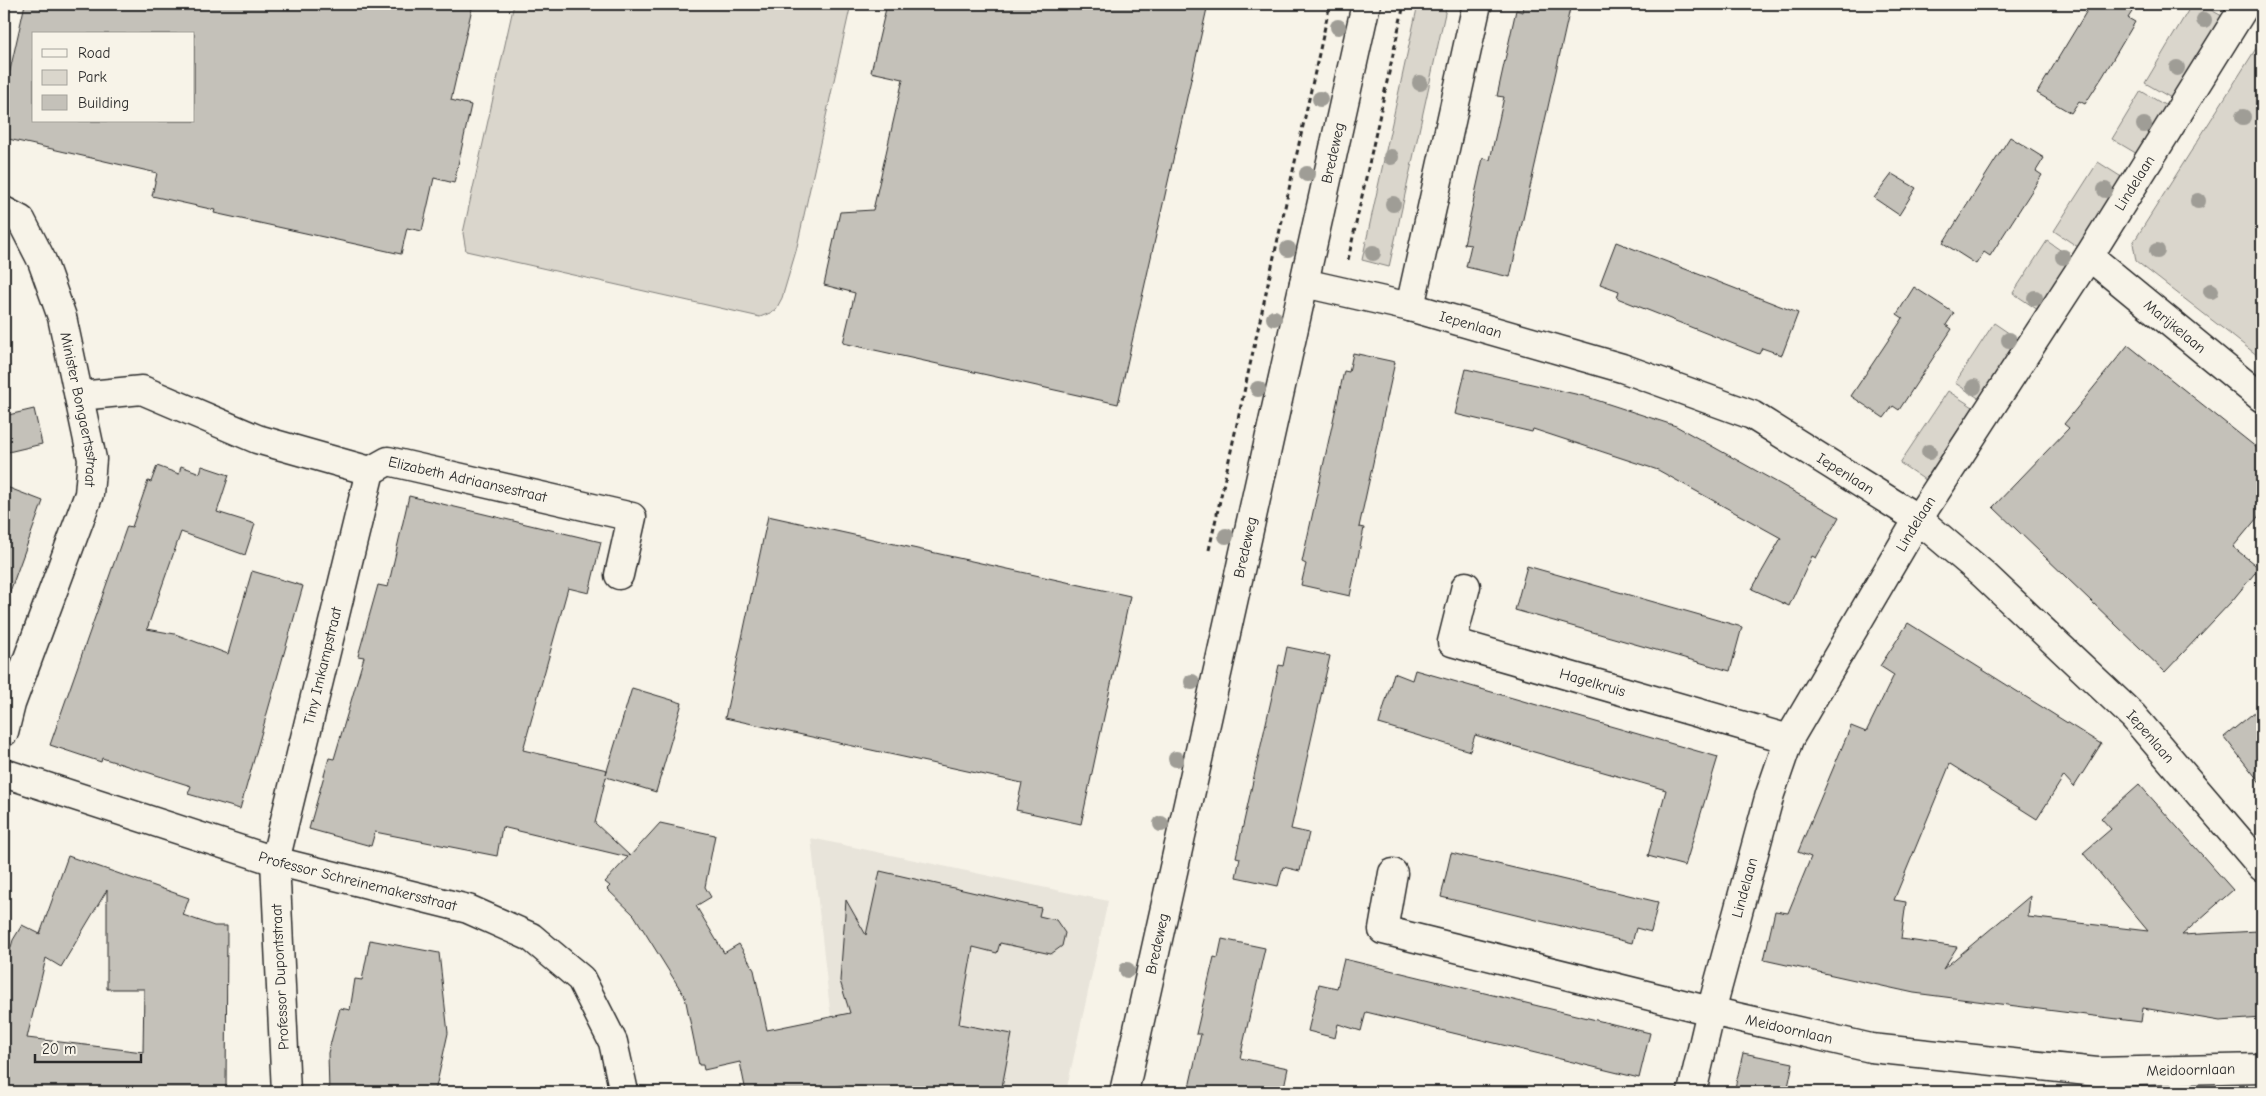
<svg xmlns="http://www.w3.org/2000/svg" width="2266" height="1096" viewBox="0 0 2266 1096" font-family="'Comic Neue',sans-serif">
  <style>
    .built { fill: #e8e4da }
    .green { fill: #dad6cc; stroke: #82807c }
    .building { fill: #c4c1b9; stroke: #2b2b2b; fill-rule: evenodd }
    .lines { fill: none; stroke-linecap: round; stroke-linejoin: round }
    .street-casing { stroke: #2b2b2b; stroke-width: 31 }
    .secondary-casing { stroke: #2b2b2b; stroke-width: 31 }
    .path { stroke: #2b2b2b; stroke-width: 3; stroke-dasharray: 5 4; stroke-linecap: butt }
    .street { stroke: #f7f3e8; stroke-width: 28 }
    .secondary { stroke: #f7f3e8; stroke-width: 28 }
    .tree { fill: #9f9d96 }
    .labels { text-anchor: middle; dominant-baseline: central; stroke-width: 4; stroke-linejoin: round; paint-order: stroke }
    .street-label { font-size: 15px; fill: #2b2b2b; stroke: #f7f3e8 }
  </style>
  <rect width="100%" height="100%" fill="#f7f3e8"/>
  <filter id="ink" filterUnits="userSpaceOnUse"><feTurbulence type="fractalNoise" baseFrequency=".02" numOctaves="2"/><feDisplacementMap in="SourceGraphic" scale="10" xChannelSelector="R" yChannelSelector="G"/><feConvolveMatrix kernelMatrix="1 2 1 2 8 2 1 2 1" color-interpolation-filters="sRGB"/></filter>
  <g filter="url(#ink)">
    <path class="built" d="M 811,838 L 1108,901 L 1066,1092 L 845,1092 L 830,1010 Z"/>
    <path class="green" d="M 514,4 L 851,4 L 796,251 L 782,298 L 775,311 L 760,317 L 466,251 L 463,233 Z
      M 1418,4 L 1447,4 L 1389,267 L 1362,260 Z
      M 2192,4 L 2200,4 L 2222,16 L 2173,99 L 2145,83 Z
      M 2262,39 L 2262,359 L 2136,261 L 2133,243 Z
      M 2141,91 L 2168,107 L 2139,155 L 2112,139 Z
      M 2098,162 L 2123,178 L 2078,247 L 2054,231 Z
      M 2047,241 L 2072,258 L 2038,310 L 2013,293 Z
      M 1994,323 L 2019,340 L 1980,399 L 1955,383 Z
      M 1948,391 L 1973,407 L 1925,480 L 1900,463 Z"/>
    <path class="building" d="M 25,4 L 473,4 L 451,100 L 471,105 L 454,183 L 434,178 L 422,231 L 407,228 L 401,254 L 214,213 L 215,210 L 152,196 L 157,173 L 4,138 L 4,97 ZM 34,34 L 194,34 L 194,121 L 34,121 Z
      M 887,4 L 1208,4 L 1118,404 L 843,343 L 855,293 L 824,285 L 840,212 L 873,210 L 903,79 L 871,72 Z
      M 1524,4 L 1571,4 L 1510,277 L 1466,267 L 1471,245 L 1464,244 L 1483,158 L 1490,160 L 1504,97 L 1497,96 L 1516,10 L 1523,12 Z
      M 2091,4 L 2137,4 L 2128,18 L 2135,22 L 2103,76 L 2085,104 L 2079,101 L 2071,113 L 2037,93 Z
      M 2010,137 L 2044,158 L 2036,171 L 2042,175 L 1990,256 L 1984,252 L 1976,264 L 1943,243 Z
      M 1892,174 L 1916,188 L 1899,215 L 1874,198 Z
      M 1616,242 L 1798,313 L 1782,355 L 1762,348 L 1759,354 L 1617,298 L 1619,291 L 1600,284 Z
      M 1914,287 L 1954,313 L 1946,325 L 1952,329 L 1899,410 L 1893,406 L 1884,418 L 1851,396 L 1903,318 L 1897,314 Z
      M 2128,345 L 2262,452 L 2262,512 L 2233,547 L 2259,568 L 2231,602 L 2165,672 L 1993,507 L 2069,428 L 2064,424 Z
      M 1353,353 L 1395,362 L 1359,527 L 1364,528 L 1350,596 L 1301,585 L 1306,564 L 1302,562 L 1344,371 L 1349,372 Z
      M 1466,369 L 1584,396 L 1676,426 L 1839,517 L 1816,558 L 1812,556 L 1789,606 L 1752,589 L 1781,538 L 1658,470 L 1533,429 L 1532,432 L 1455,414 Z
      M 34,409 L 42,444 L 4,453 L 4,416 Z
      M 157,466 L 179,474 L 181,466 L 200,473 L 202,466 L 229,475 L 217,512 L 255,524 L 245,555 L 181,532 L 147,629 L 175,634 L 228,654 L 252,571 L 303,586 L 240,809 L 188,794 L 191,786 L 102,758 L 101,762 L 50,745 L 127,526 L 132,527 L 148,481 L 151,482 Z
      M 4,486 L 43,501 L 8,597 L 4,596 Z
      M 409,496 L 601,542 L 589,593 L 568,588 L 523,750 L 607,770 L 606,774 L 632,688 L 682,703 L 656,792 L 606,777 L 595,823 L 630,856 L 660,823 L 715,835 L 705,887 L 711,897 L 696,906 L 724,953 L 739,944 L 754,970 L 767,1030 L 850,1013 L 840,981 L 846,900 L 866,935 L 880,871 L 1041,908 L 1039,916 L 1056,920 L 1065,933 L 1062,946 L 1051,954 L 1000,943 L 997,953 L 973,947 L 959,1024 L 1012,1034 L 1001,1092 L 846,1092 L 844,1085 L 811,1092 L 746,1092 L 740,1062 L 704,1070 L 703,1065 L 699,1065 L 685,997 L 634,915 L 607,889 L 610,886 L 605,882 L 628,857 L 502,827 L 497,856 L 375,832 L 371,846 L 309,829 L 329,758 L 334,759 L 364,657 L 358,656 L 378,585 L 388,587 Z
      M 768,516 L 1130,596 L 1081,824 L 1016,810 L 1022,783 L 725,718 Z
      M 1527,566 L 1742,627 L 1730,671 L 1515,610 Z
      M 1908,623 L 2101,744 L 2074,787 L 2064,776 L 2037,819 L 1950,764 L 1894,900 L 1906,902 L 1901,939 L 1957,947 L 1943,969 L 2030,896 L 2028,917 L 2148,931 L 2083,853 L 2111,829 L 2101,818 L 2139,784 L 2233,890 L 2182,935 L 2258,931 L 2262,1018 L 2220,1021 L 2143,1008 L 2141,1022 L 1914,993 L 1764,960 L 1775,911 L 1788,913 L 1811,857 L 1798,852 L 1851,726 L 1866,732 L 1894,675 L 1880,666 Z
      M 1287,647 L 1330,656 L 1291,829 L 1309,833 L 1300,871 L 1283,867 L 1278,886 L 1236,877 L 1240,858 L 1236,857 L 1279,665 L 1283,666 Z
      M 1415,670 L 1718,757 L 1685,866 L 1648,856 L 1666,790 L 1475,735 L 1470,751 L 1379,724 L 1394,673 L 1412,680 Z
      M 2262,706 L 2262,785 L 2224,737 Z
      M 1451,853 L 1658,902 L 1651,932 L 1636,928 L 1632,943 L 1441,897 Z
      M 68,856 L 189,898 L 183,915 L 214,926 L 227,926 L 226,1092 L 4,1092 L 4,971 L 13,940 L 22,925 L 40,934 ZM 107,890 L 107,989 L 144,989 L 143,1052 L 27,1038 L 46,958 L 61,967 Z
      M 1222,939 L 1265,948 L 1240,1058 L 1288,1068 L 1283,1092 L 1188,1092 L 1201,1034 L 1196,1034 L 1205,995 L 1214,957 L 1218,958 Z
      M 370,940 L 439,953 L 448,1033 L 435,1092 L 329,1092 L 328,1053 L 340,1008 L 350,1010 L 355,979 L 362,980 Z
      M 1344,959 L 1650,1033 L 1639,1078 L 1366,1012 L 1361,1031 L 1338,1024 L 1335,1038 L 1308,1031 L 1319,984 L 1337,988 Z
      M 1743,1053 L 1793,1063 L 1787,1092 L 1734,1092 Z"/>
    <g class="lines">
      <g class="street-casing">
        <g id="street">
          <path id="s1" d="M 4,211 L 21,220 L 42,261 L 62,317 L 92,459 L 89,494 L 11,704 L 4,732"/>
          <path id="s2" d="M 2089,256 L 2262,398"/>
          <path id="s3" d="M 1304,283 L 1410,307 L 1622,368 L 1752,415 L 1918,519 L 1983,574 L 2133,716 L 2262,867"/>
          <path d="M 1410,307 L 1477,4"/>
          <path id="s4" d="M 79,396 L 142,390 L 257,439 L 370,471 L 388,461 L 632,517 L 619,575"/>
          <path id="s5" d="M 1466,586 L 1452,642 L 1789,739"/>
          <path id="s6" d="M 4,773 L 275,861 L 468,909 L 531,937 L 581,979 L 613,1042 L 624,1092"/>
          <path id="s7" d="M 1393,873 L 1383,930 L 1711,1011 L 1871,1048 L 2097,1072 L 2262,1068"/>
          <path id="s8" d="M 286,1092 L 275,861 L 370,471"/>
          <path id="s9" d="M 1692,1092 L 1711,1011 L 1770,794 L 1789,739 L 1918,519 L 2089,256 L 2246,4"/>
        </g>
      </g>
      <g class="secondary-casing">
        <g id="secondary">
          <path id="s10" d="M 1124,1092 L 1366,4"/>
        </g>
      </g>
      <path class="path" d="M 1348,260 L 1404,4
        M 1209,550 L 1330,4
        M 1088,1092 L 1090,1086"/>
      <use href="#street" class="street"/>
      <use href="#secondary" class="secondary"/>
    </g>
    <g class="tree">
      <circle cx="2204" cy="20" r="8"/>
      <circle cx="1338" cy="27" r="8"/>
      <circle cx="2177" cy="68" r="8"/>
      <circle cx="1420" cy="83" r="8"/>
      <circle cx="1320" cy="99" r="8"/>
      <circle cx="2243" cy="117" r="8"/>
      <circle cx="2144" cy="125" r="8"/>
      <circle cx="1391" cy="157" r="8"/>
      <circle cx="1307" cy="174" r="8"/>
      <circle cx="2105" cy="190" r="8"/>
      <circle cx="2198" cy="201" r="8"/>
      <circle cx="1393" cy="204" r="8"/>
      <circle cx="1288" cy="249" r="8"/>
      <circle cx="2157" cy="251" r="8"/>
      <circle cx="1373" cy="253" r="8"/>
      <circle cx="2063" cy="257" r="8"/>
      <circle cx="2211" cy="291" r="8"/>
      <circle cx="2035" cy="298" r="8"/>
      <circle cx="1274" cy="318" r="8"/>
      <circle cx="2009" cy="340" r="8"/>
      <circle cx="1974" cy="387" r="8"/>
      <circle cx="1258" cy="389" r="8"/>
      <circle cx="1929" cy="452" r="8"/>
      <circle cx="1226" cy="536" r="8"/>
      <circle cx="1192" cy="682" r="8"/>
      <circle cx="1176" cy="759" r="8"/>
      <circle cx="1161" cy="824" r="8"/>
      <circle cx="1127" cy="970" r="8"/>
    </g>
  </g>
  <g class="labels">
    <g class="street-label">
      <text stroke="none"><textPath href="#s10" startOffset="962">Bredeweg</textPath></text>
      <text stroke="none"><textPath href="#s9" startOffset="1021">Lindelaan</textPath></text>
      <text stroke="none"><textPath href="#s3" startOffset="172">Iepenlaan</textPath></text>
      <text stroke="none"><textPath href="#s2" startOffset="111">Marijkelaan</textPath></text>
      <text stroke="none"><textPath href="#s1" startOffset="219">Minister Bongaertsstraat</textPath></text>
      <text stroke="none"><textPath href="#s3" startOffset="578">Iepenlaan</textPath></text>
      <text stroke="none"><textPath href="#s4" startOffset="408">Elizabeth Adriaansestraat</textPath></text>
      <text stroke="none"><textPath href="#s9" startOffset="616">Lindelaan</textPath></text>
      <text stroke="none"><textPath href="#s10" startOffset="558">Bredeweg</textPath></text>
      <text stroke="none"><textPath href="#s8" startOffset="432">Tiny Imkampstraat</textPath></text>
      <text stroke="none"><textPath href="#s5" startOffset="204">Hagelkruis</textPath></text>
      <text stroke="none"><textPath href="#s3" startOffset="982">Iepenlaan</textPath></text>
      <text stroke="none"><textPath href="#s6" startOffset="370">Professor Schreinemakersstraat</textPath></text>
      <text stroke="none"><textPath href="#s9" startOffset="211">Lindelaan</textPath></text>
      <text stroke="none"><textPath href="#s10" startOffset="152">Bredeweg</textPath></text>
      <text transform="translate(280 977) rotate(-93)">Professor Dupontstraat</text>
      <text stroke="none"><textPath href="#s7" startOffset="476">Meidoornlaan</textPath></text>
      <text stroke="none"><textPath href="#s7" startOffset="881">Meidoornlaan</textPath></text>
    </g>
  </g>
  <rect width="2266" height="1096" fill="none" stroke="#f7f3e8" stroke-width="20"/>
  <rect x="10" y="10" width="2246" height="1076" fill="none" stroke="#2b2b2b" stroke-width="2" filter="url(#ink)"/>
  <rect x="32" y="32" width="162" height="90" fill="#f7f3e8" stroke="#a5a39c"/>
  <rect x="42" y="49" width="25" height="8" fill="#f7f3e8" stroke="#a5a39c"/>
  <text x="78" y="58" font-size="15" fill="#2b2b2b">Road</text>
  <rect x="42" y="70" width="25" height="15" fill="#dad6cc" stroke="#a5a39c"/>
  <text x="78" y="82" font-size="15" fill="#2b2b2b">Park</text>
  <rect x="42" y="95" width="25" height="15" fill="#c4c1b9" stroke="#a5a39c"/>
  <text x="78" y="108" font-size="15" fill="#2b2b2b">Building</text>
  <path d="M35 1054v8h106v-8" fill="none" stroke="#2b2b2b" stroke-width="2.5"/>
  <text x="42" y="1054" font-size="15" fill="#2b2b2b" stroke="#f7f3e8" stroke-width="4" paint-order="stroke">20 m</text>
</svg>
